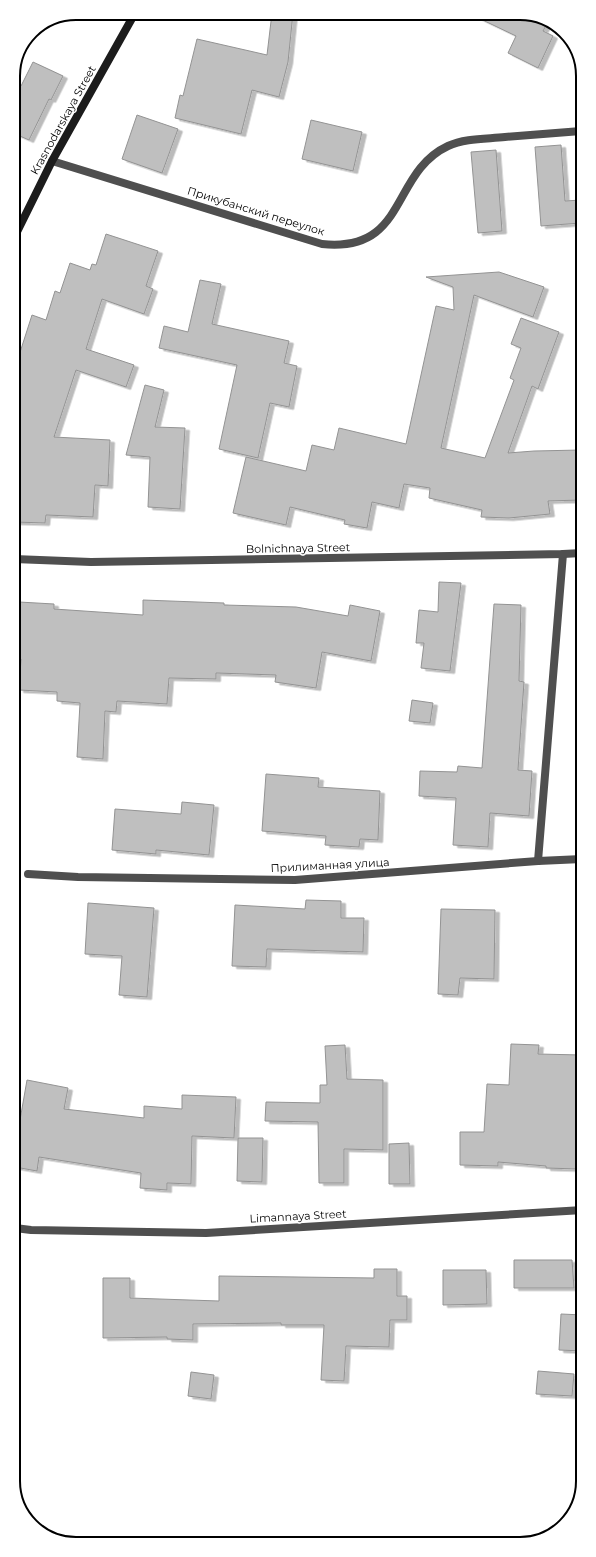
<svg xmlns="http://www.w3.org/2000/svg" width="596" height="1557" viewBox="0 0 596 1557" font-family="Montserrat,sans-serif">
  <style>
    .building { fill: #bfbfbf; stroke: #939393; filter: url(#shadow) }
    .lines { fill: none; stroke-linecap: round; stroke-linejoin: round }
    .lane { stroke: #4f4f4f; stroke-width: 8 }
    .street { stroke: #4f4f4f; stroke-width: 8 }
    .secondary { stroke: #1c1c1c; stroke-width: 8 }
    .labels { text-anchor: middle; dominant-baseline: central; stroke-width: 3; stroke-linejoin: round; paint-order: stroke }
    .street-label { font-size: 11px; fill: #000; stroke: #fff }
    .rim { fill: none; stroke: #000; stroke-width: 2 }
  </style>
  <defs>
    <filter id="shadow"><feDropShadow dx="4.5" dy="2.5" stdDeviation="0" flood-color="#0004"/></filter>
  </defs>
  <rect width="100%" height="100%" fill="#fff"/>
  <path class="building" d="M 272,13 L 293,13 L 288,62 L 279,97 L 252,90 L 241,134 L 175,118 L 180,95 L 183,96 L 197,39 L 267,55 Z
    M 468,13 L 525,13 L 548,22 L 543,31 L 553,36 L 538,68 L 508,53 L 516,36 Z
    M 33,62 L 63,76 L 51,100 L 49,99 L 29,140 L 13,133 L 13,82 L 21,86 Z
    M 137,115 L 178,129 L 162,173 L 122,159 Z
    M 311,120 L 362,132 L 353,171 L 302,159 Z
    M 561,145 L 565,201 L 581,200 L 581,223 L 541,226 L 535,147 Z
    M 496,150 L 502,231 L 478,233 L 471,152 Z
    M 106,234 L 158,251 L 146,286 L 153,289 L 144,314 L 102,299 L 86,349 L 134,365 L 126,387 L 76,370 L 54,437 L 110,440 L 108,486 L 95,485 L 93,517 L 46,515 L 45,523 L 14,522 L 14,371 L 32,315 L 46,320 L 55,291 L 60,293 L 70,263 L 90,270 L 92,264 L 96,265 Z
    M 499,272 L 544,287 L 533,317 L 474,295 L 441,448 L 485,458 L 514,380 L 510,378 L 521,348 L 511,344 L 521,318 L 559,332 L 538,389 L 532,386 L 508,453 L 534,451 L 581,450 L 581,500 L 548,501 L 550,514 L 509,518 L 481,517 L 482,510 L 429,498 L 430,488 L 404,484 L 399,508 L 372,502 L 367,528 L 344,524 L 345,520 L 290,507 L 286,525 L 233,513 L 246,457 L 306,471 L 312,445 L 334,450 L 339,428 L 406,444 L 436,306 L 454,310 L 453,287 L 426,277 Z
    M 200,280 L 221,284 L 212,324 L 289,341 L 284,363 L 297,366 L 289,407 L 270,403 L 258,458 L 219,449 L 237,365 L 159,348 L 164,326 L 188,332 Z
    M 145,385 L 164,390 L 155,427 L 185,428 L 180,509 L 148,507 L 150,457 L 126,455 Z
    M 439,582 L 461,583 L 450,671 L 421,668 L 424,643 L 416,643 L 419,610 L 438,612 Z
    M 143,600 L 224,603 L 224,605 L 296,607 L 348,616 L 350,605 L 380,611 L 371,661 L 322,652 L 316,688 L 275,682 L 276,675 L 216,673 L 216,679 L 169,678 L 167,704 L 117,701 L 116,712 L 105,711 L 103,759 L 77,757 L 80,703 L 57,701 L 57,692 L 19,690 L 21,659 L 15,659 L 19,602 L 54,604 L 54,609 L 143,615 Z
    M 494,604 L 521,605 L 519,681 L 524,682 L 518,770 L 532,771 L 529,816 L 490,813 L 488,847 L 453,845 L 456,798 L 419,796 L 420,771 L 457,772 L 458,766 L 482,768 Z
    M 412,700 L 433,703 L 430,723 L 409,721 Z
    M 266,774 L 319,778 L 318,787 L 380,791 L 378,840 L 360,839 L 359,847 L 325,845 L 326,836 L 262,831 Z
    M 182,802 L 214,805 L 209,855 L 156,850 L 156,854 L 112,850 L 115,809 L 181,814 Z
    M 306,900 L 341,901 L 341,918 L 364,918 L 363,952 L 267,949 L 266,967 L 232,966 L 235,905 L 305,909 Z
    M 88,903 L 154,908 L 147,997 L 119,995 L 122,956 L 85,954 Z
    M 441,909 L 495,910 L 494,979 L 460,978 L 458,995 L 438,994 Z
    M 511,1044 L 539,1045 L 538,1054 L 582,1055 L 582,1097 L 580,1097 L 578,1169 L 546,1168 L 546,1166 L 498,1162 L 498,1166 L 460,1165 L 460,1132 L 484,1132 L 487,1084 L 509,1085 Z
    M 345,1045 L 347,1079 L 383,1080 L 383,1150 L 344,1149 L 344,1183 L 319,1183 L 318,1122 L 265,1121 L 266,1102 L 320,1103 L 320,1085 L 327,1085 L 325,1046 Z
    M 27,1080 L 68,1088 L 64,1109 L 144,1118 L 144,1106 L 182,1109 L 182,1095 L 236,1097 L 234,1138 L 192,1136 L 191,1184 L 167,1183 L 167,1190 L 140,1188 L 141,1173 L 39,1157 L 37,1171 L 15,1167 L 15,1119 L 20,1120 Z
    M 238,1138 L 263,1138 L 262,1182 L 237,1181 Z
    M 409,1143 L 410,1184 L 389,1184 L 389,1144 Z
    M 514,1260 L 572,1260 L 574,1288 L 514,1288 Z
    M 374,1269 L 397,1269 L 397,1296 L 407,1296 L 407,1320 L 390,1320 L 389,1347 L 346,1346 L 344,1381 L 321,1380 L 324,1325 L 281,1325 L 281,1323 L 193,1324 L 193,1340 L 167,1339 L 167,1337 L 103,1338 L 103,1278 L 130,1278 L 130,1298 L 219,1301 L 219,1276 L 374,1278 Z
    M 443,1270 L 486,1270 L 487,1304 L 443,1305 Z
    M 561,1314 L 583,1315 L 583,1351 L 559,1350 Z
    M 538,1371 L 574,1374 L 572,1396 L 536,1394 Z
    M 191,1372 L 214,1375 L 211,1399 L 188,1396 Z"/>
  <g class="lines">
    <path class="lane" d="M 538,861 L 563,554"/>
    <path class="street" d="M 52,161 L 322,244 C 408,253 390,173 448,146 C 465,138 487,139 505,137 C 530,135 556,133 581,131
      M 14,559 L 91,562 L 563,554 L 582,553
      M 28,874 L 78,877 L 295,880 L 538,861 L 582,859
      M 15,1228 L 31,1230 L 206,1233 L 583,1210"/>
    <path class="secondary" d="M 13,240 L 52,161 L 135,13"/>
  </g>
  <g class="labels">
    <g class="street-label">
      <text transform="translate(63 120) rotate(-61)">Krasnodarskaya Street</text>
      <text transform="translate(256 211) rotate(17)">Прикубанский переулок</text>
      <text transform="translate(298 548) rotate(-1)">Bolnichnaya Street</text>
      <text transform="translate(330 865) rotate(-3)">Прилиманная улица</text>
      <text transform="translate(298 1216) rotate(-3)">Limannaya Street</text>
    </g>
  </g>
  <path d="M0 0H596V1557H0ZM76 20H520A56 56 0 0 1 576 76V1481A56 56 0 0 1 520 1537H76A56 56 0 0 1 20 1481V76A56 56 0 0 1 76 20Z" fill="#fff" fill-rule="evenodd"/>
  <path class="rim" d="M76 20H520A56 56 0 0 1 576 76V1481A56 56 0 0 1 520 1537H76A56 56 0 0 1 20 1481V76A56 56 0 0 1 76 20Z"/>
</svg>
